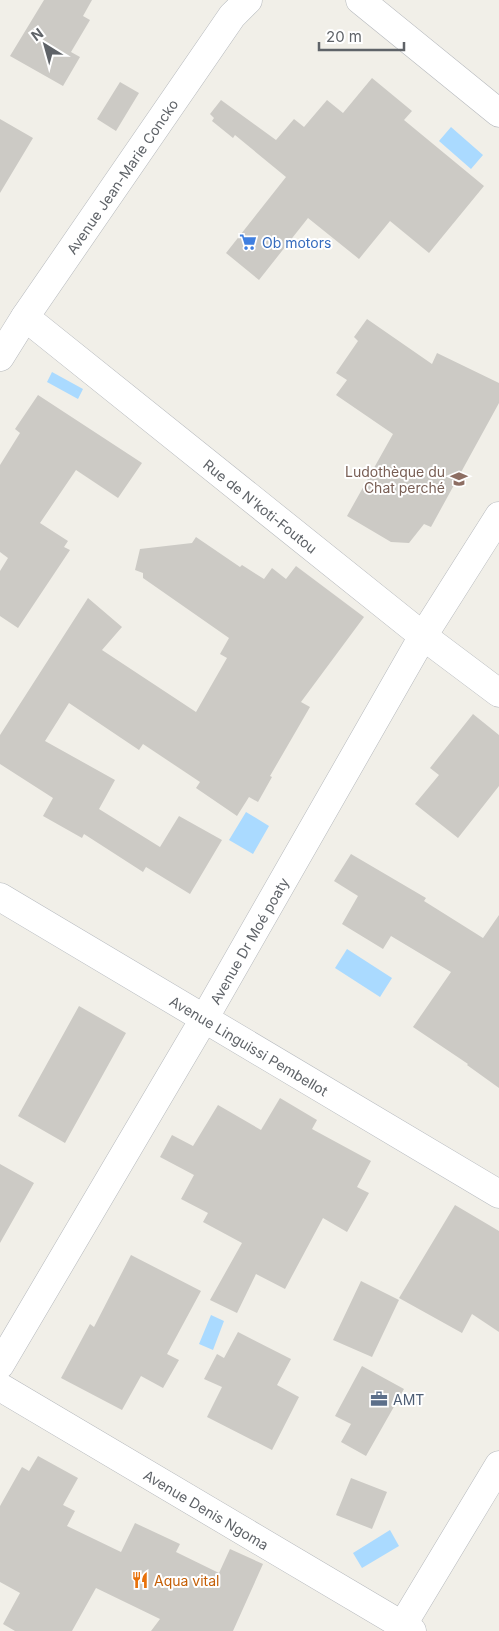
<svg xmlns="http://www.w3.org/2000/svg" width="499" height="1631" viewBox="0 0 499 1631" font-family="Inter,sans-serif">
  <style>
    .water { fill: #aadaff }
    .building { fill: #cccac5 }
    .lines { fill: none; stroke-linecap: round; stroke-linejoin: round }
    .street-casing { stroke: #b5b8bc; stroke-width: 29 }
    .secondary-casing { stroke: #b6babf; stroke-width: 29 }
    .street { stroke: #fff; stroke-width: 28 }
    .secondary { stroke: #fff; stroke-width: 28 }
    .labels { text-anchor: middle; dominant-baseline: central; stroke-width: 4; stroke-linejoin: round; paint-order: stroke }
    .street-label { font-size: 14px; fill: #5f6368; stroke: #fff }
    .shop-label { font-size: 14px; fill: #366cbe; stroke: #fff; text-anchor: start }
    .education-label { font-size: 14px; fill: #785e54; stroke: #fff; text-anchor: end }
    .service-label { font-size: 14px; fill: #4e5e75; stroke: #fff; text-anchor: start }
    .food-label { font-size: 14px; fill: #c56008; stroke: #fff; text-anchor: start }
  </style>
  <rect width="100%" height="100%" fill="#f1efe8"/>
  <path class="water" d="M 451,127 L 483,155 L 471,169 L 439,141 Z
    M 52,372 L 83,389 L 78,399 L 47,382 Z
    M 246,812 L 269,826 L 253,854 L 229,840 Z
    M 347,949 L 392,978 L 380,997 L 335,968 Z
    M 211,1315 L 224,1321 L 213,1350 L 199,1344 Z
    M 390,1530 L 399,1546 L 362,1568 L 353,1553 Z"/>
  <path class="building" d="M 44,0 L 92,0 L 83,16 L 90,20 L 71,52 L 80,57 L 63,86 L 10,56 Z
    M 372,78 L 412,111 L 404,120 L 484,186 L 429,253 L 390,221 L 359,259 L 308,218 L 259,280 L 226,253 L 286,177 L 235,135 L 233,138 L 212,121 L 214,118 L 210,114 L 221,100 L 276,140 L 294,119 L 304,127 L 327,100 L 343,113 Z
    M 120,82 L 139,93 L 116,131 L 97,119 Z
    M 0,119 L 33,138 L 0,193 Z
    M 367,319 L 432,364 L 437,353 L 499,383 L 499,403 L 431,527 L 424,524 L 409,543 L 391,542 L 347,516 L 393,434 L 336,395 L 347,380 L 336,373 L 358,341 L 354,337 Z
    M 38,395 L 142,463 L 118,498 L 76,470 L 40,523 L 68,541 L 64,547 L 70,550 L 18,628 L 0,616 L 0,571 L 8,558 L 0,552 L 0,465 L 20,433 L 15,429 Z
    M 196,537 L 240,567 L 242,565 L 264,579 L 272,568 L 286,579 L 296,566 L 364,617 L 301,702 L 310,707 L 270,776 L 272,777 L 258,802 L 249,797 L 237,816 L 196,788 L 200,782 L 143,744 L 139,750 L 69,703 L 45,741 L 115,780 L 99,809 L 160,847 L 179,816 L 222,840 L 190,894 L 146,867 L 143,872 L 84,834 L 82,838 L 43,816 L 53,798 L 0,764 L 0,735 L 88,598 L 122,627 L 102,650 L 196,712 L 227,658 L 220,654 L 229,638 L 143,578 L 143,573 L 135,570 L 140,549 L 192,543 Z
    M 473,714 L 499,735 L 499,786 L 458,838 L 415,804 L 439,775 L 430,768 Z
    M 351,854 L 426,898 L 424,901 L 483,938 L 499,915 L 499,1088 L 467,1065 L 468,1064 L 413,1027 L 451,972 L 391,936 L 383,949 L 342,924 L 358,896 L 334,881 Z
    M 79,1006 L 126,1033 L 65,1143 L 18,1116 Z
    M 280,1098 L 317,1120 L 312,1129 L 371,1161 L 357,1187 L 369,1193 L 347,1232 L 323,1218 L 285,1289 L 256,1274 L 237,1313 L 210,1300 L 242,1243 L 203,1222 L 208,1213 L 181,1199 L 194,1175 L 160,1157 L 172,1135 L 193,1146 L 218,1105 L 261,1130 Z
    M 0,1164 L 34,1183 L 0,1243 Z
    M 455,1205 L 499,1231 L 499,1332 L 472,1314 L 462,1333 L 399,1298 Z
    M 131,1255 L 201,1291 L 167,1354 L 179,1360 L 163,1388 L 141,1376 L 122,1410 L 61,1378 L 90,1324 L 94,1327 Z
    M 361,1281 L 399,1300 L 372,1357 L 333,1340 Z
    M 238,1332 L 291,1359 L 277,1385 L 299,1397 L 272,1450 L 207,1417 L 222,1387 L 204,1379 L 217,1354 L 224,1358 Z
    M 362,1366 L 404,1389 L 366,1456 L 341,1442 L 351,1424 L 335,1416 Z
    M 38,1456 L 78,1478 L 63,1505 L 75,1511 L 67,1526 L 121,1552 L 135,1523 L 180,1544 L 176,1552 L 219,1573 L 230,1549 L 263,1564 L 233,1631 L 151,1631 L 160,1619 L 96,1588 L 72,1631 L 15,1631 L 3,1624 L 20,1593 L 0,1582 L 0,1506 L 22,1467 L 29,1471 Z
    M 351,1478 L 387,1492 L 372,1529 L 336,1515 Z"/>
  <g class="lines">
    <g class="street-casing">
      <g id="street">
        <path d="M 360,0 L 499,113"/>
        <path id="s1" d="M 25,317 L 423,636 L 499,693"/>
        <path id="s2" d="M 0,357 L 25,317 L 232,16 L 248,0"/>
        <path id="s3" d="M 0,1365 L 204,1019 L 423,636 L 499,516"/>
        <path id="s4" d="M 0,1387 L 412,1631"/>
        <path d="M 399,1631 L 499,1465"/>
      </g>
    </g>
    <g class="secondary-casing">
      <g id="secondary">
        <path id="s5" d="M 0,897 L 499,1194"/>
      </g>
    </g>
    <use href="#street" class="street"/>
    <use href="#secondary" class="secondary"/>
  </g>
  <defs>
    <g id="supermarket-bare" transform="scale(1.35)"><path d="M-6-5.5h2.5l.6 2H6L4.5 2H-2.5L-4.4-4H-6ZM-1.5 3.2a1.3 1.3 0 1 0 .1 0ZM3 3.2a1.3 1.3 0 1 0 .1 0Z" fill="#3f7fe0" stroke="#fff" stroke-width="2.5" paint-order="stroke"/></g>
    <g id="school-bare" transform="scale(1.35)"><path d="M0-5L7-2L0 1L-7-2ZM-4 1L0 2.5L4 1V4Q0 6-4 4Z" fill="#8d6e63" stroke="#fff" stroke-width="2.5" paint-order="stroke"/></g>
    <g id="office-bare" transform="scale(1.35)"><path d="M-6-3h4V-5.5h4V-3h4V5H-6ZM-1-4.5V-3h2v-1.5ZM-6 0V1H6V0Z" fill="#5c6f8a" stroke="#fff" stroke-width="2.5" paint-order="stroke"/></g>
    <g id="restaurant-bare" transform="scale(1.35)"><path d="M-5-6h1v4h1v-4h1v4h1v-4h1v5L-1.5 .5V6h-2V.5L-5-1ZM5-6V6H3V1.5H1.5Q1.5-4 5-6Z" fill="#e8710a" stroke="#fff" stroke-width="2.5" paint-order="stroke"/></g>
  </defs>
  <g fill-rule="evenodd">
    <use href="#supermarket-bare" x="248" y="242"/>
    <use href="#school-bare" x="459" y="479"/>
    <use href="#office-bare" x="379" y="1399"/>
    <use href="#restaurant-bare" x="140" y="1580"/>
  </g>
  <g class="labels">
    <g class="street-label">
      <text stroke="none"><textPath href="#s2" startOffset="218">Avenue Jean-Marie Concko</textPath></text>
      <text stroke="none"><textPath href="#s1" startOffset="302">Rue de N'koti-Foutou</textPath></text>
      <text stroke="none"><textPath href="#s3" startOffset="492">Avenue Dr Moé poaty</textPath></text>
      <text stroke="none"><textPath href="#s5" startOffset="290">Avenue Linguissi Pembellot</textPath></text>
      <text stroke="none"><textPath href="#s4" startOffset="240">Avenue Denis Ngoma</textPath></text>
    </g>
    <g class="shop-label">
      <text x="262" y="242">Ob motors</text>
    </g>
    <g class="education-label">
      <text x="445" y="471">Ludothèque du<tspan x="445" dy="16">Chat perché</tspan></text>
    </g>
    <g class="service-label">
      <text x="393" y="1399">AMT</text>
    </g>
    <g class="food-label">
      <text x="154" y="1580">Aqua vital</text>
    </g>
  </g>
  <g transform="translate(45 45) rotate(323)" stroke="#ffffff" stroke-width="4" paint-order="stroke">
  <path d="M0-4L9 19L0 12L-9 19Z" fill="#5f6368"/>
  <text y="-8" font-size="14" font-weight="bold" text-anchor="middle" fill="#5f6368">N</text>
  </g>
  <path d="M319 42v8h85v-8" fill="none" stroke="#5f6368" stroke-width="2.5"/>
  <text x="326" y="42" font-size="15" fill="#5f6368" stroke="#ffffff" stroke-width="4" paint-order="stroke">20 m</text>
</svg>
